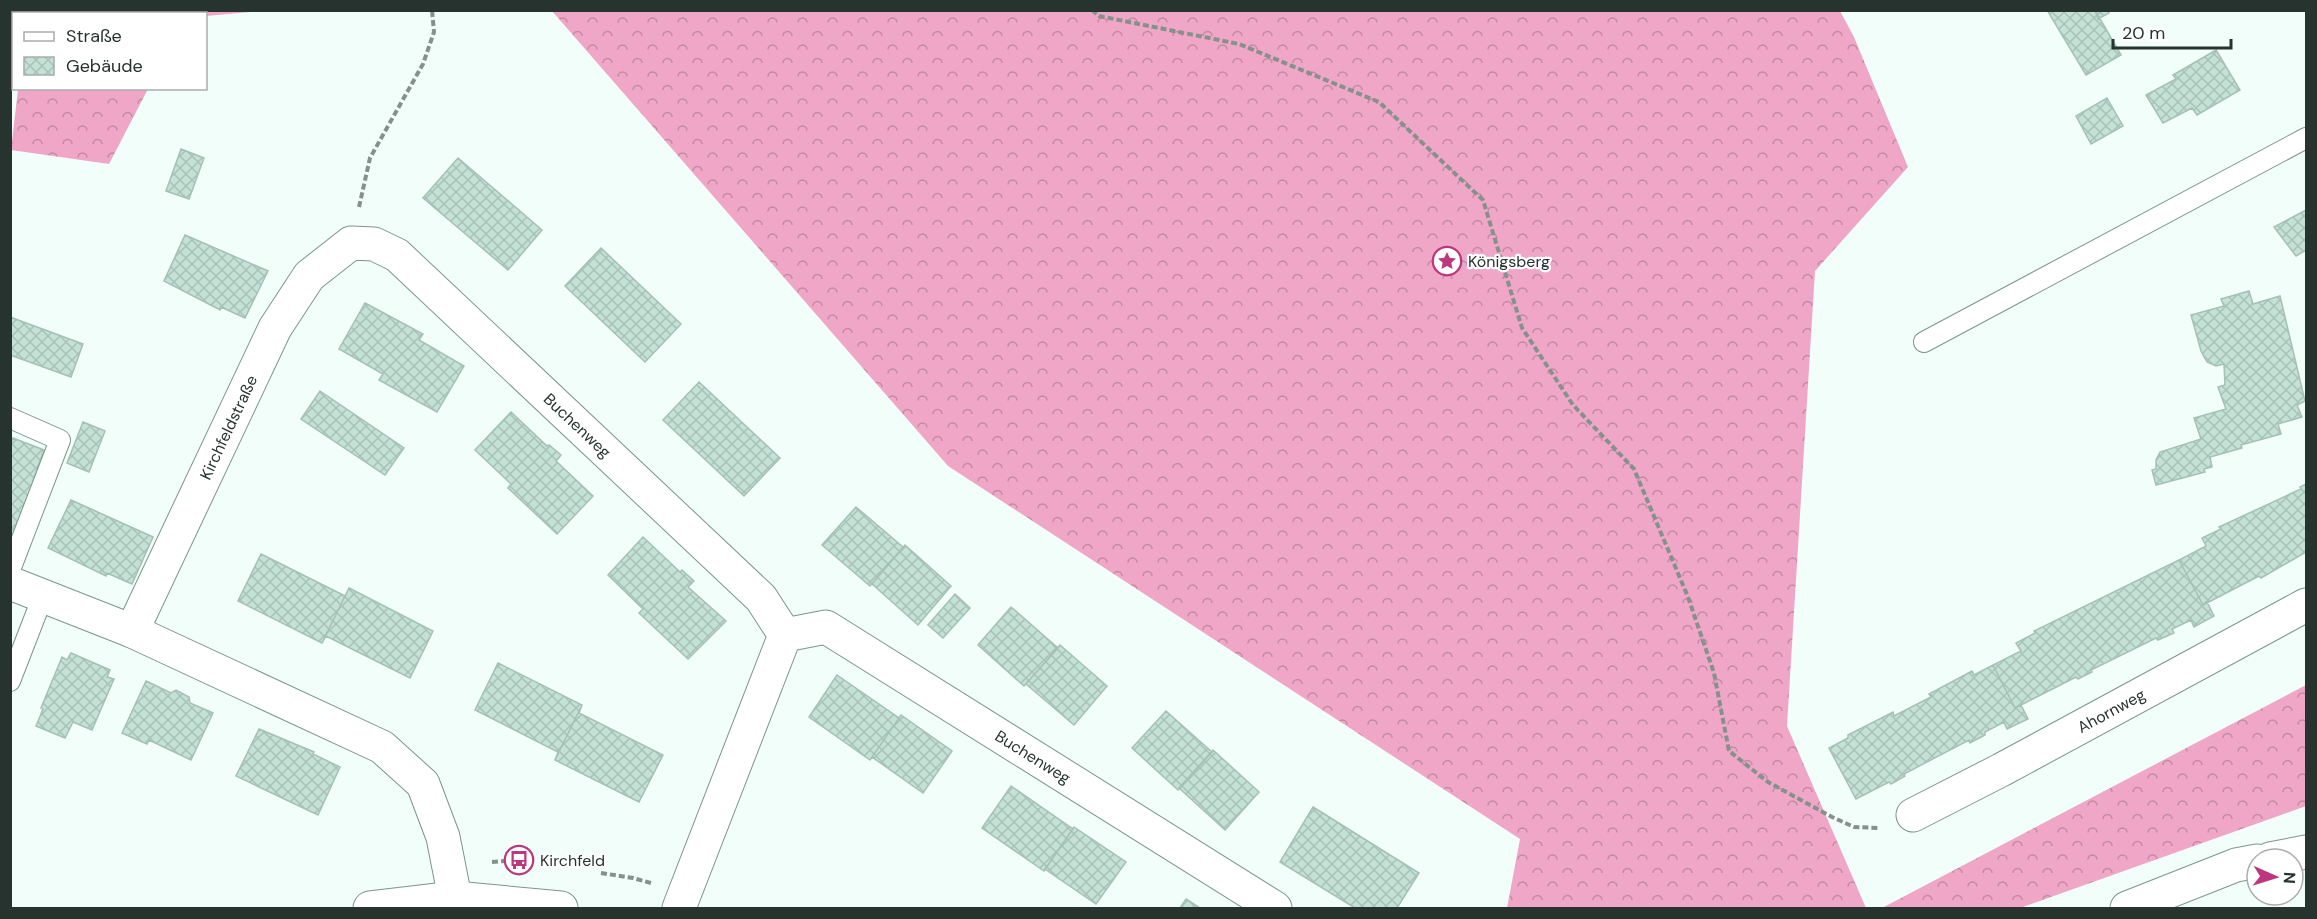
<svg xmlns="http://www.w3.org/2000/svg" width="2317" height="919" viewBox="0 0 2317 919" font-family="'DM Sans',sans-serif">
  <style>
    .forest { fill: url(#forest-crowns) }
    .building { fill: url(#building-cross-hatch); stroke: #a4c1b6; stroke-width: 1.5 }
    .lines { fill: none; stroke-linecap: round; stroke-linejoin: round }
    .lane-casing { stroke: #7b978d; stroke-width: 22 }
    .street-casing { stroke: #7b978d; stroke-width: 35 }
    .secondary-casing { stroke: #7b978d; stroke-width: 35 }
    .path { stroke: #85918d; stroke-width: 4; stroke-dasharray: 6 3; stroke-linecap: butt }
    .lane { stroke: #fff; stroke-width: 20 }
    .street { stroke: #fff; stroke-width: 33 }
    .secondary { stroke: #fff; stroke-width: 33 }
    .labels { text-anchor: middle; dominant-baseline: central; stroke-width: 4.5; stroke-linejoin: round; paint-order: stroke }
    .poi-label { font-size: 16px; fill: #27332f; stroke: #fff; text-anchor: start }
    .street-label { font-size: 16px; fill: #27332f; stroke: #fff }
  </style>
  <defs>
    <pattern id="forest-crowns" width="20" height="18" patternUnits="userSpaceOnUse" patternTransform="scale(1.5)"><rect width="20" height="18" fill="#f0a7c7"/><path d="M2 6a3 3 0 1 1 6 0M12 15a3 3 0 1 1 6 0" fill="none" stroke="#c289a2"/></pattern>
    <pattern id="building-cross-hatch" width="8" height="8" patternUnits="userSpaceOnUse" patternTransform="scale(1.5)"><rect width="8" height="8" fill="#c3e1d5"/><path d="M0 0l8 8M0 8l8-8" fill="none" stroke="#a8c2b7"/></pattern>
  </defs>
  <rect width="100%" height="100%" fill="#f1fef9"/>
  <path class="forest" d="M 139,10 L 261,10 L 261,11 L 206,16 L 206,14 L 138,13 Z
    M 552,11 L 1840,11 L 1854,37 L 1908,167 L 1815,271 L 1787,726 L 1866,908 L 1507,908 L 1520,839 L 948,466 Z
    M 18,89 L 18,88 L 148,89 L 109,164 L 11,150 Z
    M 2306,685 L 2306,806 L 2020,908 L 1882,908 Z"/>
  <path class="building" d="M 2047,10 L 2095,10 L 2121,55 L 2086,75 Z
    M 2095,10 L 2107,10 L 2109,13 L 2098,19 Z
    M 2216,50 L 2240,90 L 2197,115 L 2192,108 L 2163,123 L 2146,95 L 2176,79 L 2173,75 Z
    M 2107,98 L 2123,126 L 2091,144 L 2076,116 Z
    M 181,149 L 204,158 L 189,199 L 166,191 Z
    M 458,158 L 542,230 L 508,270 L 423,198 Z
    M 2306,210 L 2306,250 L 2296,256 L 2274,227 Z
    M 185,235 L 268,271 L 245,318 L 221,307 L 220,310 L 164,281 Z
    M 601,248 L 681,324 L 645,362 L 565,286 Z
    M 2249,291 L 2253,304 L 2280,296 L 2305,401 L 2297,405 L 2302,417 L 2278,424 L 2281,434 L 2241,445 L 2242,448 L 2210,457 L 2212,467 L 2204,469 L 2205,472 L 2156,485 L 2152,470 L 2156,469 L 2156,460 L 2160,452 L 2201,439 L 2194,418 L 2226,409 L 2218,387 L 2225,385 L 2224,364 L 2216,366 L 2207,362 L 2201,351 L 2191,315 L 2224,306 L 2221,299 Z
    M 365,303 L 423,334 L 419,340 L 464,366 L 437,412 L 379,380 L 383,374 L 339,349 Z
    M 10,317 L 83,344 L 71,377 L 10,355 Z
    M 699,382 L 780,458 L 744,496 L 663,420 Z
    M 320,391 L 404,448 L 385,475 L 301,419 Z
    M 511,412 L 547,446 L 549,445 L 561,455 L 556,461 L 593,496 L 557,534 L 508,488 L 511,484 L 475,450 Z
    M 83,422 L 105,431 L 89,472 L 67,463 Z
    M 13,438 L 44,450 L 33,481 L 36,483 L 16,537 L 10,535 L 10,446 Z
    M 2306,484 L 2306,552 L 2261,578 L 2259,576 L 2203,605 L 2179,560 L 2206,546 L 2202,538 L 2221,529 L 2219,527 L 2301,489 L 2300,487 Z
    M 71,500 L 153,537 L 132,584 L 107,573 L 106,576 L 48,548 Z
    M 856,507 L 903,547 L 870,586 L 822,545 Z
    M 643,537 L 680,572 L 682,570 L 694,581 L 688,587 L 726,621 L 688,659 L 639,613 L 643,609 L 608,575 Z
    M 905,545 L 951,586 L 918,625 L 872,584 Z
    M 261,554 L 345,596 L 349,588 L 322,643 L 238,601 Z
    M 2179,560 L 2203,605 L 2207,602 L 2214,616 L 2194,627 L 2191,620 L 2172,629 L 2174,633 L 2158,640 L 2156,638 L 2091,670 L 2092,672 L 2078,679 L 2076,677 L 2015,708 L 1993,665 L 2021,651 L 2016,643 L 2035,633 L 2034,631 Z
    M 349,588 L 433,631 L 410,678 L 326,636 L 322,643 Z
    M 955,594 L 970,608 L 943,638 L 928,625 Z
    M 1011,607 L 1058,648 L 1024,686 L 978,645 Z
    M 1060,645 L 1107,686 L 1074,725 L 1026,684 Z
    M 71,653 L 110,670 L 107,677 L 114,679 L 92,730 L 73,722 L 65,738 L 36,726 L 43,709 L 41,708 L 62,657 L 67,660 Z
    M 498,663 L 582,705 L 555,760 L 558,752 L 475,710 Z
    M 1993,665 L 2015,708 L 2021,705 L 2028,719 L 2007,729 L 2004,722 L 1985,732 L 1985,735 L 1970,743 L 1969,740 L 1904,774 L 1905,776 L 1891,784 L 1889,782 L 1856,799 L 1829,748 L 1848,738 L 1848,735 L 1893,712 L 1894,716 L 1931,697 L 1929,694 L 1972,671 L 1974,675 Z
    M 837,675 L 899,718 L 870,760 L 809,717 Z
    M 146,681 L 171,693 L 176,690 L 189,697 L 190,703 L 213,713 L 191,760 L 149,740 L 147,744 L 122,733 Z
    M 582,705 L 579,713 L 663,755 L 639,802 L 555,760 Z
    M 1166,711 L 1212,752 L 1178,790 L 1132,748 Z
    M 901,715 L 952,751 L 923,793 L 872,757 Z
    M 259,729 L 314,752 L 313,754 L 340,767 L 318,815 L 236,776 Z
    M 1213,750 L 1259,792 L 1225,830 L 1179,788 Z
    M 1011,786 L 1073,829 L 1044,871 L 982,828 Z
    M 1313,807 L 1419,873 L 1397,908 L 1355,908 L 1280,862 Z
    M 1074,827 L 1126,862 L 1096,904 L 1045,869 Z
    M 1186,899 L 1200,908 L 1180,908 Z"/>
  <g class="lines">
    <g class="lane-casing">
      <path id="lane" d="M 1924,342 L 2306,138
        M 10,418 L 60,440 L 10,570
        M 10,681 L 43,596"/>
    </g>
    <g class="street-casing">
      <g id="street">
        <path d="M 10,583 L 132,631"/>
        <path id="s1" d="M 1913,815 L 2001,770 L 2306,605"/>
        <path id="s2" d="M 455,898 L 443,837 L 423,784 L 382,747 L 132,631 L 275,328 L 309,276 L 351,243 L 374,244 L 397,255 L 761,598 L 785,635"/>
        <path id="s3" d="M 679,908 L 785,635 L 826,627 L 1275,908"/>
      </g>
    </g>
    <g class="secondary-casing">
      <path id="secondary" d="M 2270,859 L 2306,852
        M 370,908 L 455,898 L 561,908
        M 2127,908 L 2236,865 L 2257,861"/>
    </g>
    <path class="path" d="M 1092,10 L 1099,16 L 1239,44 L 1379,102 L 1483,200 L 1522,328 L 1573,405 L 1634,469 L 1688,597 L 1714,673 L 1729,751 L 1768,782 L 1832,817 L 1854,827 L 1880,828
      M 359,207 L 370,158 L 423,64 L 434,32 L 432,10
      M 492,862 L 519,860
      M 601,873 L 633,878 L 651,883"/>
    <use href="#lane" class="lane"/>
    <use href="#street" class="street"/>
    <use href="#secondary" class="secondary"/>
  </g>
  <defs>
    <g id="sight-ring" transform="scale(1.5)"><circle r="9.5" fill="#fff" stroke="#bb377e" stroke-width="1.5"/><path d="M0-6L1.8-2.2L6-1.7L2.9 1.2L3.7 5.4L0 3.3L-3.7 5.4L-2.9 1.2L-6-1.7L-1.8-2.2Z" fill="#bb377e"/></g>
    <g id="bus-ring" transform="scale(1.5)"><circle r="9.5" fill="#fff" stroke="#bb377e" stroke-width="1.5"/><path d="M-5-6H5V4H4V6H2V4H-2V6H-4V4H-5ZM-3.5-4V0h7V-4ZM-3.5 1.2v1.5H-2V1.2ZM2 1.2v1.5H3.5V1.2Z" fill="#bb377e"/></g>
  </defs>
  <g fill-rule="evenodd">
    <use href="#sight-ring" x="1447" y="261"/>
    <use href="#bus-ring" x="519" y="860"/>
  </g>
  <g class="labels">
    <g class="poi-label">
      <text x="1468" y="261">Königsberg</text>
      <text x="540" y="860">Kirchfeld</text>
    </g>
    <g class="street-label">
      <text stroke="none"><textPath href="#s2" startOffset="1197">Buchenweg</textPath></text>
      <text stroke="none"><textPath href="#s2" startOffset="675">Kirchfeldstraße</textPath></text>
      <text stroke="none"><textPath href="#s1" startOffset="224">Ahornweg</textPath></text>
      <text stroke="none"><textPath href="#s3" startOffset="579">Buchenweg</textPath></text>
    </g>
  </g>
  <rect width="2317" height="919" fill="none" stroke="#27332f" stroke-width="24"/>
  <rect x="12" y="12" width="195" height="78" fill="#ffffff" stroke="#a9adac" stroke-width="1.5"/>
  <rect x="24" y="32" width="30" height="9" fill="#ffffff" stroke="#a9adac" stroke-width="1.5"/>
  <text x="66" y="42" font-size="18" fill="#27332f">Straße</text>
  <rect x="24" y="57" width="30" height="18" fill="url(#building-cross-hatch)" stroke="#a9adac" stroke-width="1.5"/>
  <text x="66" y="72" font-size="18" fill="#27332f">Gebäude</text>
  <g transform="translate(2275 877) rotate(93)"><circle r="28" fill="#ffffff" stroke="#a9adac" stroke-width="1.5"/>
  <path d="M0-4.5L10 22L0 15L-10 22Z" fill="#bb377e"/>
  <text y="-9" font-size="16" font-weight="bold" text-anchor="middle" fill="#27332f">N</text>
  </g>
  <path d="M2113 39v9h118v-9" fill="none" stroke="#27332f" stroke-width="3"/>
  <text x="2122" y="39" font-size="18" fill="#27332f" stroke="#ffffff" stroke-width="4.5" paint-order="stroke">20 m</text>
</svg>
